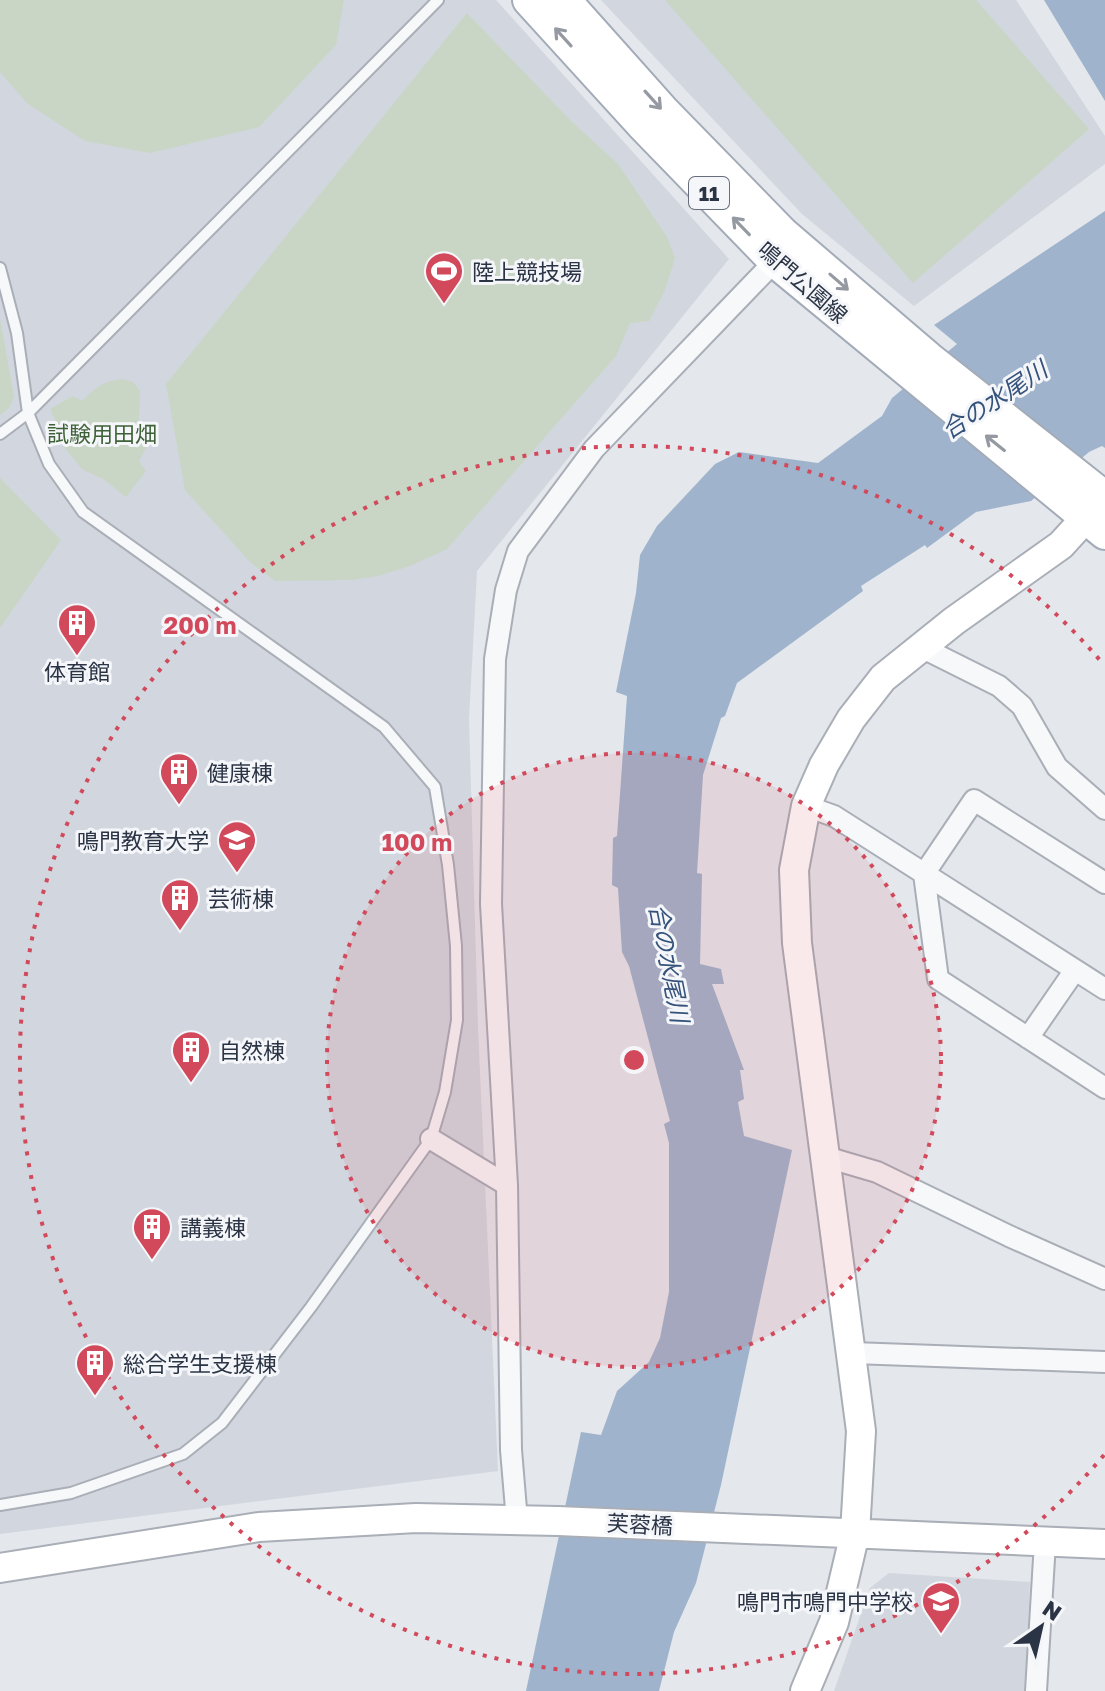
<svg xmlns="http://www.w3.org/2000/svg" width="1105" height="1691" viewBox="0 0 1105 1691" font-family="'Golos Text','Noto Sans JP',sans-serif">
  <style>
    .built { fill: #d2d6de }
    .green { fill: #c9d6c5 }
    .water { fill: #9fb4cc }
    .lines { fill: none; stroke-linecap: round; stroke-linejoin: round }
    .lane-casing { stroke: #a9aeb7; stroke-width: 14 }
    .street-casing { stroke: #a9aeb7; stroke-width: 24 }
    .secondary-casing { stroke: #a9aeb7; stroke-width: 32 }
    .primary-casing { stroke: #a3abb8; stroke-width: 36 }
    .lane { stroke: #f7f8fa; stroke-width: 10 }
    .street { stroke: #f7f8fa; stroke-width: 20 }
    .secondary { stroke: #fff; stroke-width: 28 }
    .primary { stroke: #fff; stroke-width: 32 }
    .oneway { stroke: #959aa2 }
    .ring { fill: none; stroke: #d1495b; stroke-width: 4; stroke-dasharray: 4 8 }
    .labels { text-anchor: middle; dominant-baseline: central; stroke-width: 6; stroke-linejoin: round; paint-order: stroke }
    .shield { fill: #f4f6f9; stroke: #676e7b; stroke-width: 2 }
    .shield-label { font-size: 20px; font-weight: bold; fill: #2b3445 }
    .poi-label { font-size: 22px; fill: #2b3445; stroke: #f4f6f9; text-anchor: start }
    .street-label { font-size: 22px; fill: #2b3445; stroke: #f4f6f9 }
    .park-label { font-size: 22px; fill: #3f6138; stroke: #f4f6f9 }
    .water-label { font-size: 24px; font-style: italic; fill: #34527a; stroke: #f4f6f9 }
    .centre { fill: #d1495b; stroke: #f4f6f9; stroke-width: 4 }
    .ring-label { font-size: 24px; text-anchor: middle; font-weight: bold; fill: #d1495b; stroke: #f4f6f9; stroke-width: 6; stroke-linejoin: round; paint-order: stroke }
  </style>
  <rect width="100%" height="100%" fill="#e4e7ec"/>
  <path class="built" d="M 0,0 L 496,0 L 729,259 L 477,571 L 469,719 L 478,1029 L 498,1471 L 0,1534 Z
    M 601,0 L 1016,0 L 1105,136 L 1105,164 L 914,306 L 802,214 Z
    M 889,1573 L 1030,1582 L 1025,1691 L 834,1691 L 870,1588 Z"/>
  <path class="green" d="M 0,0 L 344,0 L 336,45 L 259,127 L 150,153 L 85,141 L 28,104 L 0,72 Z
    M 665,0 L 976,0 L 1089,129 L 913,283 Z
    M 467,13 L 572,122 L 618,164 L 667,237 L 675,258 L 665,290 L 649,321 L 630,323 L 616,356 L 447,549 L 410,566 L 378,576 L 352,580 L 275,581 L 250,562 L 185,490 L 166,384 Z
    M 0,319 L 14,397 L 9,408 L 0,415 Z
    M 122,379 L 133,382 L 140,391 L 138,436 L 148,444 L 139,461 L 146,471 L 126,497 L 103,479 L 82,469 L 64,447 L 61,432 L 50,409 L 73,396 L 82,401 C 95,388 103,381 122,379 Z
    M 0,478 L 61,540 L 0,628 Z"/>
  <path class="water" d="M 1044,0 L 1105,0 L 1105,101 Z
    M 1105,211 L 1105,448 L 1102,446 L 1089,452 L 1031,501 L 976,512 L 927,548 L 925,545 L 861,586 L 863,591 L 737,683 L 725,716 L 721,718 L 703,775 L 697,873 L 702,874 L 700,964 L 721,969 L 724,984 L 712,984 L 744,1070 L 740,1070 L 744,1099 L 738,1102 L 744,1136 L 792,1150 L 721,1485 L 696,1583 L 674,1632 L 659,1691 L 526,1691 L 581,1432 L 601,1435 L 617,1391 L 649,1362 L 660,1338 L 669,1292 L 669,1143 L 664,1124 L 670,1121 L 629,966 L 622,952 L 618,888 L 612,885 L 613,838 L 617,836 L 627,696 L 616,692 L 636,593 L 640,555 L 657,526 L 715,464 L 739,452 L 818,463 L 882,416 L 892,398 L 957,344 L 934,325 Z"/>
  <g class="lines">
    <g class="lane-casing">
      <path id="lane" d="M 0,268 L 17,333 L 28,413 L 49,464 L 83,512 L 384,727 L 435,787 L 448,865 L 456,946 L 457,1020 L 445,1092 L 431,1139 L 311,1307 L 222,1423 L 183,1454 L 71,1493 L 0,1505
        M 0,434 L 28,413 L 438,0"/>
    </g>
    <g class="street-casing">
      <path id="street" d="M 921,647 L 999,686 L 1022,706 L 1057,767 L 1105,809
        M 806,806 L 834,816 L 1105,989
        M 1105,883 L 974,800 L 924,874 L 938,979 L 1105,1088
        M 1028,1038 L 1075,970
        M 431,1139 L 507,1185
        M 826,1157 L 877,1172 L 1009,1236 L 1105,1279
        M 853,1353 L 1105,1362
        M 517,1521 L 511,1450 L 507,1185 L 491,904 L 495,659 L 506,590 L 518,551 L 594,449 L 775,261
        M 1036,1691 L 1045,1542"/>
    </g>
    <g class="secondary-casing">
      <path id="secondary" d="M 0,1568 L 259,1527 L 416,1518 L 558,1521 L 1105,1544
        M 805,1691 L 834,1622 L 855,1533 L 861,1431 L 797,943 L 794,870 L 806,806 L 824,765 L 851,719 L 883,678 L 954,621 L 1061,545 L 1101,501"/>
    </g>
    <g class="primary-casing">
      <path id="primary" d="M 529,0 L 642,124 L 775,261 L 1105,533
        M 564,0 L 663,111 L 783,234 L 928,358 L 1105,498"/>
    </g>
    <use href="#lane" class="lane"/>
    <use href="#street" class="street"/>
    <use href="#secondary" class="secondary"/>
    <use href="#primary" class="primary"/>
  </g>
  <defs><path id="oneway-shaft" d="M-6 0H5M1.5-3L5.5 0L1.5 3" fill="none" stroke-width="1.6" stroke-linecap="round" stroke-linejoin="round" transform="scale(2)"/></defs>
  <g class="oneway">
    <use href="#oneway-shaft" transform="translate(563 37) rotate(-132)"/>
    <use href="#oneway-shaft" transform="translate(653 100) rotate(48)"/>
    <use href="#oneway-shaft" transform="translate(741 226) rotate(-134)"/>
    <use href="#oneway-shaft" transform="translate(839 282) rotate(41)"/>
    <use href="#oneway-shaft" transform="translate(995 443) rotate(-141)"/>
  </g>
  <circle cx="634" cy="1060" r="307" fill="#d1495b" fill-opacity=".12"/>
  <g class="ring">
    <circle cx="634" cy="1060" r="307"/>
    <path d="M1104 1455A614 614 0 1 1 1104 665"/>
  </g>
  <defs>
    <g id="stadium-pin" transform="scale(2)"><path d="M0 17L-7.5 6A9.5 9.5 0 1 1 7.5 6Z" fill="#d1495b" stroke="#f4f6f9"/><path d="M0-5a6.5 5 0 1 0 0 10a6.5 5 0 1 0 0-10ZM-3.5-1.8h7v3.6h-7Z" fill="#fff"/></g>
    <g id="building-pin" transform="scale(2)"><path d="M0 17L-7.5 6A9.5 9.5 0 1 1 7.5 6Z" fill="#d1495b" stroke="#f4f6f9"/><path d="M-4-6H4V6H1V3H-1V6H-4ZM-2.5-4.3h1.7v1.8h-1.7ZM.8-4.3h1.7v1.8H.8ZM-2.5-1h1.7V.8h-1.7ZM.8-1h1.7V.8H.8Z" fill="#fff"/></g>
    <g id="university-pin" transform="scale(2)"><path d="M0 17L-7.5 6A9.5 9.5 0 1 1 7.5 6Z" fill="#d1495b" stroke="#f4f6f9"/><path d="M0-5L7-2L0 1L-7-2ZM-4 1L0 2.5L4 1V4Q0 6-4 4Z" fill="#fff"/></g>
    <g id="school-pin" transform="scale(2)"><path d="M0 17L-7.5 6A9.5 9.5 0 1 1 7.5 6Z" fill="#d1495b" stroke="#f4f6f9"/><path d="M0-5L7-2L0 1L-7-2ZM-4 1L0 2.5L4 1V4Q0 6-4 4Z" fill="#fff"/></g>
  </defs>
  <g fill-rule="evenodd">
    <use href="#stadium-pin" x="444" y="271"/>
    <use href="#building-pin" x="77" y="623"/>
    <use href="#building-pin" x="179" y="772"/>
    <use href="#university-pin" x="237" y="840"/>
    <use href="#building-pin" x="180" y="898"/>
    <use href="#building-pin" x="191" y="1050"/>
    <use href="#building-pin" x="152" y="1227"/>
    <use href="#building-pin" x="95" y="1363"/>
    <use href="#school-pin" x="941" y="1601"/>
  </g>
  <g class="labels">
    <rect class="shield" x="689" y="177" width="40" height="32" rx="6"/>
    <g class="shield-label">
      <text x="709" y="193">11</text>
    </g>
    <g class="poi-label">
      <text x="472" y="271">陸上競技場</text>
      <text x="77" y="671" text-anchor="middle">体育館</text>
      <text x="207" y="772">健康棟</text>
      <text x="209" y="840" text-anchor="end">鳴門教育大学</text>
      <text x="208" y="898">芸術棟</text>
      <text x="219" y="1050">自然棟</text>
      <text x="180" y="1227">講義棟</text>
      <text x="123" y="1363">総合学生支援棟</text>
      <text x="913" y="1601" text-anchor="end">鳴門市鳴門中学校</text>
    </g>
    <g class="street-label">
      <text transform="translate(803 282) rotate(41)">鳴門公園線</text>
      <text transform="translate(640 1524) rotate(3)">芙蓉橋</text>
    </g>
    <g class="park-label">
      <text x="102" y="433">試験用田畑</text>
    </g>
    <g class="water-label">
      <text transform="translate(994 399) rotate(-33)">合の水尾川</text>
      <text transform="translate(670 963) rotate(79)">合の水尾川</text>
    </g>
  </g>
  <circle cx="634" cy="1060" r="12" class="centre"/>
  <g class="ring-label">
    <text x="200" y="634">200 m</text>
    <text x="417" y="851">100 m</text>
  </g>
  <g transform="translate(1041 1627) rotate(34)" stroke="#f4f6f9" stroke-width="6" paint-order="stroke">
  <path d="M0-6L14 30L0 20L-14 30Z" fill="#2b3445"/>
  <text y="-12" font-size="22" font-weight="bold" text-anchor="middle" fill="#2b3445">N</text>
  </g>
</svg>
